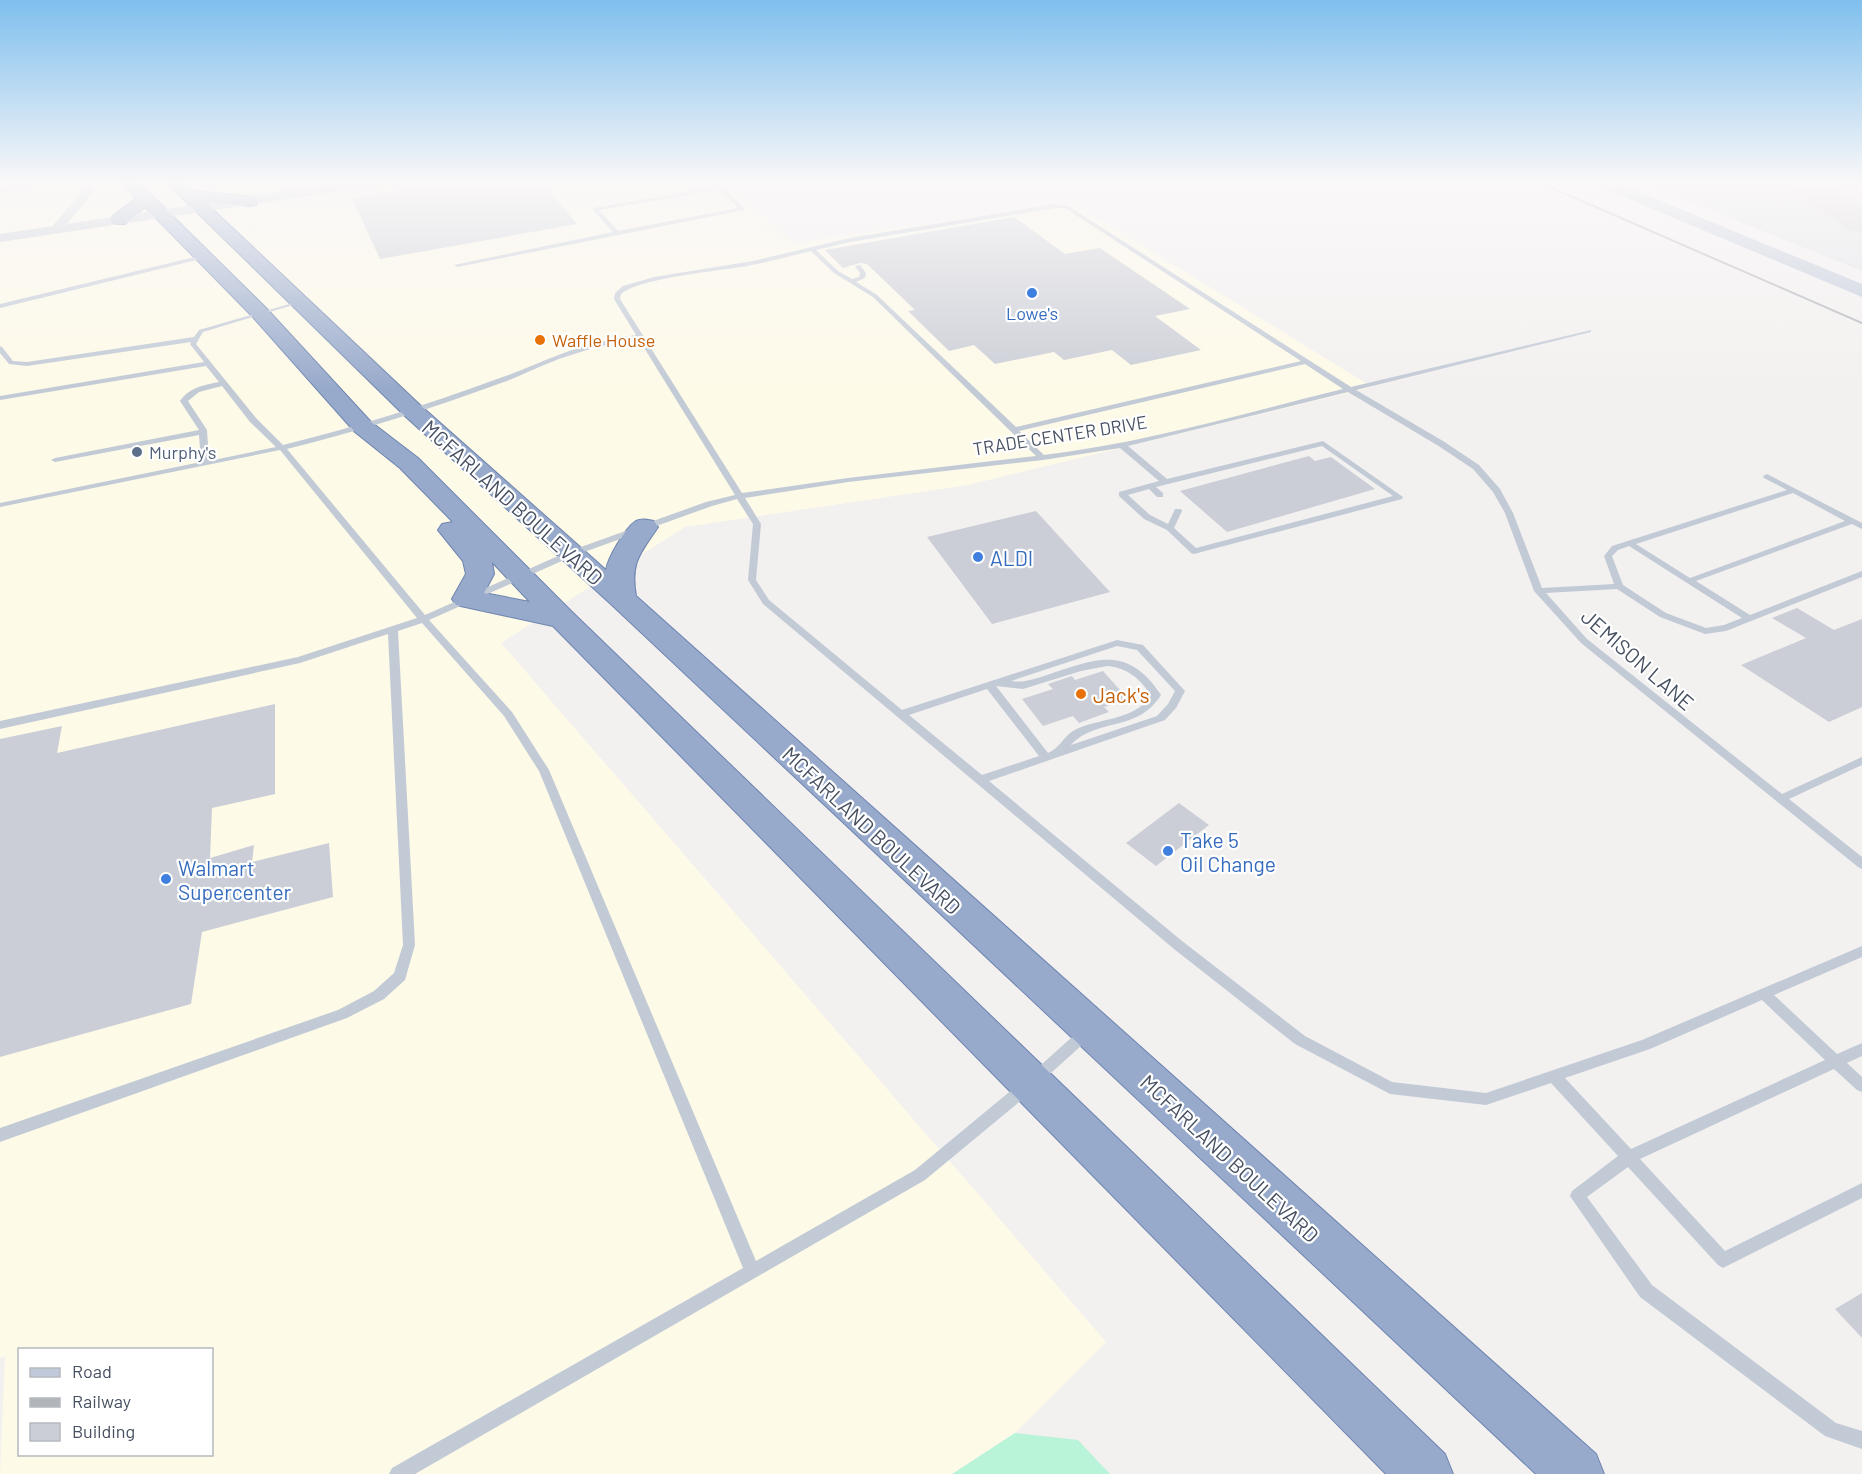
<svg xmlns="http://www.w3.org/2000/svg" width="1862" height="1474" viewBox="0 0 1862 1474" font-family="Barlow,sans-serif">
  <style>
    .commercial { fill: #fefae8; fill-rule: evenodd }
    .airport { fill: #e1e3e8 }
    .green { fill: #baf4d8 }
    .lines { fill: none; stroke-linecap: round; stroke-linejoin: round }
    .taxiway { fill: #d2d2d6; fill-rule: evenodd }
    .building { fill: #cbced6 }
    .trunk-casing { stroke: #6e85b0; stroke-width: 2 }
    .service { fill: #c2cad6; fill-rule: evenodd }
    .minor { fill: #c2cad6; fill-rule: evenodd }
    .tertiary { fill: #c2cad6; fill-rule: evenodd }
    .secondary { fill: #c1cadb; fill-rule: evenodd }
    .trunk { fill: #98aacb; fill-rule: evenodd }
    .rail { stroke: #b1b4bb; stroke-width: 2 }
    .shop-dot { fill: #3f7fe0; stroke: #fff; stroke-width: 2 }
    .food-dot { fill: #e8710a; stroke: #fff; stroke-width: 2 }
    .service-dot { fill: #5c6f8a; stroke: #fff; stroke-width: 2 }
    .labels { text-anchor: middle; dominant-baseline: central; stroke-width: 4.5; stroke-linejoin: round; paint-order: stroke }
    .far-shop-label { font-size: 18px; fill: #366cbe; stroke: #fff }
    .far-food-label { font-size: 18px; fill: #c56008; stroke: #fff; text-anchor: start }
    .far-street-label { font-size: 18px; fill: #465060; stroke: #fff }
    .far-service-label { font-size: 18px; fill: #4e5e75; stroke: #fff; text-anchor: start }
    .street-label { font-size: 21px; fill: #465060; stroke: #fff }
    .shop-label { font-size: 21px; fill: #366cbe; stroke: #fff; text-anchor: start }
    .food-label { font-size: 21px; fill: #c56008; stroke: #fff; text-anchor: start }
  </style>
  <rect width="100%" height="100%" fill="#f3f0f0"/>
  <path class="commercial" d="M 0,181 L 726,181 L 793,243 L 1072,202 L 1372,387 L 968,485 L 685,527 L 501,643 L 1106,1342 L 1015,1433 L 952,1474 L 0,1474 L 5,1356 L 0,1358 ZM 20,1350 L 212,1350 L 212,1454 L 20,1454 Z"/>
  <path class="airport" d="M 1639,181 L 1862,181 L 1862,271 L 1638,181 Z"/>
  <path class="green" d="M 1015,1433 L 1078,1440 L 1110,1474 L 952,1474 Z"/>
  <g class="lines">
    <path class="taxiway" d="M 1782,181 L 1824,181 L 1862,205 L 1862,233 L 1849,230 L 1787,188 Z"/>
  </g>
  <path class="building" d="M 459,181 L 541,181 L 577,224 L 380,259 L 352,198 Z
    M 1014,217 L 1065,254 L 1100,248 L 1190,309 L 1155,316 L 1201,350 L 1131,365 L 1112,350 L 1064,360 L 1054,352 L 995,364 L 974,345 L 949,351 L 908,311 L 915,310 L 867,264 L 860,263 L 843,268 L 825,250 Z
    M 1309,456 L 1315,461 L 1331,457 L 1375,489 L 1227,532 L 1180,491 Z
    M 1036,511 L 1110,592 L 992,624 L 927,537 Z
    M 1797,608 L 1834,630 L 1862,619 L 1862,707 L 1829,722 L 1741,665 L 1806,638 L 1772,618 Z
    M 1103,671 L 1128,699 L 1104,707 L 1109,712 L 1079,723 L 1073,716 L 1043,726 L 1022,699 L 1053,689 L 1048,684 L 1072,676 L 1075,680 Z
    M 275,704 L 275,794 L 212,808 L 210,858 L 254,845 L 252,862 L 329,843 L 333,897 L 202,932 L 191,1004 L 0,1057 L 0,739 L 62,726 L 57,753 Z
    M 1179,803 L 1209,825 L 1156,866 L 1126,843 Z
    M 1862,1293 L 1862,1338 L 1835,1309 Z"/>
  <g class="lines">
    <g class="trunk-casing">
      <path id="trunk" d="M 120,181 L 137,181 L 266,308 L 371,422 L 418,458 L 573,613 L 1445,1454 L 1453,1474 L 1386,1474 L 553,626 L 456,605 L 452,599 L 466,574 L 463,561 L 438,530 L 442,524 L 453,522 L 400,468 L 355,432 L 252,316 L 145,207 L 125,224 L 113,224 L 110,220 L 113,216 L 136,198 ZM 492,562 L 530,602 L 484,593 L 494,574 Z
        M 165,181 L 183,181 L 193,191 L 256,197 L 258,201 L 256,205 L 250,206 L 205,202 L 421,406 L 606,570 C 608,558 625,528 636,521 C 642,518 648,520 654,521 L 658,527 C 640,554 630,562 636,596 L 1596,1454 L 1604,1474 L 1536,1474 L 612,605 L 405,416 Z"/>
    </g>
    <path class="service" d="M 38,181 L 49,181 L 0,193 L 0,189 Z
      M 212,181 L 219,181 L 189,196 L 184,195 Z
      M 317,181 L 322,181 L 325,191 L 321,191 Z
      M 711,181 L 716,181 L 744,208 L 744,210 L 457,267 L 454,265 L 613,232 L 593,210 L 593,208 L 716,187 ZM 719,190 L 738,208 L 618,231 L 599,210 Z
      M 1055,204 L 1068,206 L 1351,387 L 1591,330 L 1591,332 L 1356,390 L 1443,441 L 1479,465 L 1500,489 L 1513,513 L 1542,588 L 1614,584 L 1604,556 L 1612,546 L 1787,490 L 1764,478 L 1763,476 L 1767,474 L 1862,523 L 1862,529 L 1852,524 L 1696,581 L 1750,615 L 1862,571 L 1862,577 L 1726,631 L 1705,634 L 1660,617 L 1617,589 L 1546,593 L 1587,639 L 1782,794 L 1862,757 L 1862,765 L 1789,799 L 1862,857 L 1862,869 L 1858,867 L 1581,643 L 1534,591 L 1505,513 L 1493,492 L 1473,469 L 1437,445 L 1348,392 L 1128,446 L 1167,479 L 1323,441 L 1403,497 L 1402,499 L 1194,554 L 1191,553 L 1167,530 L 1144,519 L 1119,496 L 1119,492 L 1159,481 L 1120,448 L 1043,460 L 848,482 L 745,498 L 761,524 L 756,580 L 769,600 L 902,710 L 1114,641 L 1117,640 L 1143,645 L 1185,691 L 1176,708 L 1165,720 L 989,781 L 1182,941 L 1305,1036 L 1392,1082 L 1486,1093 L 1642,1040 L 1862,946 L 1862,957 L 1774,995 L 1837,1054 L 1862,1043 L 1862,1056 L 1847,1063 L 1862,1077 L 1862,1092 L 1857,1090 L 1834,1069 L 1640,1159 L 1725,1251 L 1862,1183 L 1862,1198 L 1723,1268 L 1718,1265 L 1628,1167 L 1587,1197 L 1652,1285 L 1836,1423 L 1862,1431 L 1862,1449 L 1825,1436 L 1640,1297 L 1570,1196 L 1572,1191 L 1618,1156 L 1551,1083 L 1486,1105 L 1390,1094 L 1295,1044 L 1174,949 L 763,604 L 748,580 L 753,524 L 737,499 L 712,506 L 573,556 L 429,620 L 512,712 L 549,770 L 756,1261 L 915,1170 L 1020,1083 L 1025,1082 L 1030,1083 L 1032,1088 L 1030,1093 L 925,1180 L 415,1474 L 389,1474 L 392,1468 L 743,1268 L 539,771 L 504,716 L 422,623 L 398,631 L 415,945 L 405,980 L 384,999 L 347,1018 L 0,1142 L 0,1128 L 338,1010 L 374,991 L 394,973 L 403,945 L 388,634 L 300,663 L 0,729 L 0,721 L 298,657 L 417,618 L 280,450 L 0,507 L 0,503 L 201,462 L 199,435 L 55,462 L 51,460 L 55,458 L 199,430 L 180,401 C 190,387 204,385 219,382 L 206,366 L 0,400 L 0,396 L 204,362 L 190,344 L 191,342 L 27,366 L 9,364 L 0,353 L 0,346 L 2,347 L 13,361 L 27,362 L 194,337 L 199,330 L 303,300 L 303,302 L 203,332 L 196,344 L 256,418 L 283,445 C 356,427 427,405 497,379 C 519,372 539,362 561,354 C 585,345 610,339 636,335 L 614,299 L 615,293 L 623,286 L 654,277 L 753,261 L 850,238 ZM 1055,208 L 1065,208 L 1301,361 L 1016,427 L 877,295 L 856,282 L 865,278 L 866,273 L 860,265 L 855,266 L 860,273 L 859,277 L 852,279 L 838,271 L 816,250 L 850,242 ZM 811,251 L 834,273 L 873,297 L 1036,456 L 848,478 L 742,493 L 620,299 L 621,294 C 641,277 723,271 752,265 C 772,261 791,256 811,251 ZM 638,338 L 735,495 L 706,502 L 567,552 L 425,615 L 287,449 C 360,431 433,408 504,382 C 525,374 546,363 568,356 C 591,348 614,343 638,338 ZM 1305,364 L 1343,389 C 1245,413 1145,443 1044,455 L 1019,431 ZM 222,386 L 250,422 L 276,447 L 209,461 L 207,430 L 188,401 L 199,392 ZM 1322,446 L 1393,496 L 1196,548 L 1174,528 L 1182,511 L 1181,509 L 1175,509 L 1168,524 L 1150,515 L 1128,495 L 1149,489 L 1157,497 L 1163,497 L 1163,493 L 1156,487 ZM 1793,493 L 1845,521 L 1690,578 L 1636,544 ZM 1629,546 L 1742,618 L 1724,625 L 1706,628 L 1666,613 L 1623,585 L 1612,556 L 1618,550 ZM 1117,646 L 1137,650 L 1175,691 L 1168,704 L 1157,716 L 1071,745 C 1097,717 1137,733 1161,695 C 1127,644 1096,659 1047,675 C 1034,679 1024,683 1011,681 ZM 1107,666 C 1128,668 1139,678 1151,695 C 1134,722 1098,717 1073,731 C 1064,736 1059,749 1048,753 L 996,686 L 1023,689 L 1081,671 ZM 987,689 L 1039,756 L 982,775 L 909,715 ZM 1762,1000 L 1825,1060 L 1631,1149 L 1565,1078 L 1650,1049 Z
      M 203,255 L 205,256 L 205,258 L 0,308 L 0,304 Z
      M 1087,1026 L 1092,1028 L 1094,1032 L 1092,1036 L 1041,1082 L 1036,1084 L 1031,1082 L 1029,1078 L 1031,1074 L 1082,1028 Z"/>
    <path class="minor" d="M 79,181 L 90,181 L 94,189 L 91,195 L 59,233 L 51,233 L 49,230 L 80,194 L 82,189 Z"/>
    <path class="tertiary" d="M 352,181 L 387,181 L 381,185 L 0,242 L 0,234 Z"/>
    <path class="secondary" d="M 1591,181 L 1612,181 L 1862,284 L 1862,297 L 1593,184 Z"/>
    <use href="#trunk" class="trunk"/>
    <path class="rail" d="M 1536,181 L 1862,323"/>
  </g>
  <linearGradient id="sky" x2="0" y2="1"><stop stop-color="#7fbfee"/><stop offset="0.47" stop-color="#faf8f8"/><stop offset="1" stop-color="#faf8f8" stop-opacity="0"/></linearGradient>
  <rect width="1862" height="388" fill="url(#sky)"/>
  <g class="shop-dot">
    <circle cx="1032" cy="293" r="6"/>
    <circle cx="978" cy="557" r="6"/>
    <circle cx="1168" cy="851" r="6"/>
    <circle cx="166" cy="879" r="6"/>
  </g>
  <g class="food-dot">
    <circle cx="540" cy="340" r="6"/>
    <circle cx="1081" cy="694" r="6"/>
  </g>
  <circle class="service-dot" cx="137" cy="452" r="6"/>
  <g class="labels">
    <g class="far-shop-label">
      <text x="1032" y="313">Lowe's</text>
    </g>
    <g class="far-food-label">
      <text x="552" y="340">Waffle House</text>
    </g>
    <g class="far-street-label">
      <text transform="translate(1060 435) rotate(-9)">TRADE CENTER DRIVE</text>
    </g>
    <g class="far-service-label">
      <text x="149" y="452">Murphy's</text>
    </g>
    <g class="street-label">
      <text transform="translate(513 502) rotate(42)">MCFARLAND BOULEVARD</text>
      <text transform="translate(1638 659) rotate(41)">JEMISON LANE</text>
      <text transform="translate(872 830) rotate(43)">MCFARLAND BOULEVARD</text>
      <text transform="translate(1230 1158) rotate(43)">MCFARLAND BOULEVARD</text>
    </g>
    <g class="shop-label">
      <text x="990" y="557">ALDI</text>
      <text x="1180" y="839">Take 5<tspan x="1180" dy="24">Oil Change</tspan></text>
      <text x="178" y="867">Walmart<tspan x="178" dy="24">Supercenter</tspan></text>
    </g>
    <g class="food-label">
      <text x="1093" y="694">Jack's</text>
    </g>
  </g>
  <rect x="18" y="1348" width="195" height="108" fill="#ffffff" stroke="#b5b9bf" stroke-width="1.5"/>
  <rect x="30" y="1368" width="30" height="9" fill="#c1cadb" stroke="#b5b9bf" stroke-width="1.5"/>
  <text x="72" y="1378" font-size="18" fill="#465060">Road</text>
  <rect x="30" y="1398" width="30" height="9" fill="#b1b4bb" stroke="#b5b9bf" stroke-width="1.5"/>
  <text x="72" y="1408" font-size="18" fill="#465060">Railway</text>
  <rect x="30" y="1423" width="30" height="18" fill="#cbced6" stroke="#b5b9bf" stroke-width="1.5"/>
  <text x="72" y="1438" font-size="18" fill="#465060">Building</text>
</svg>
